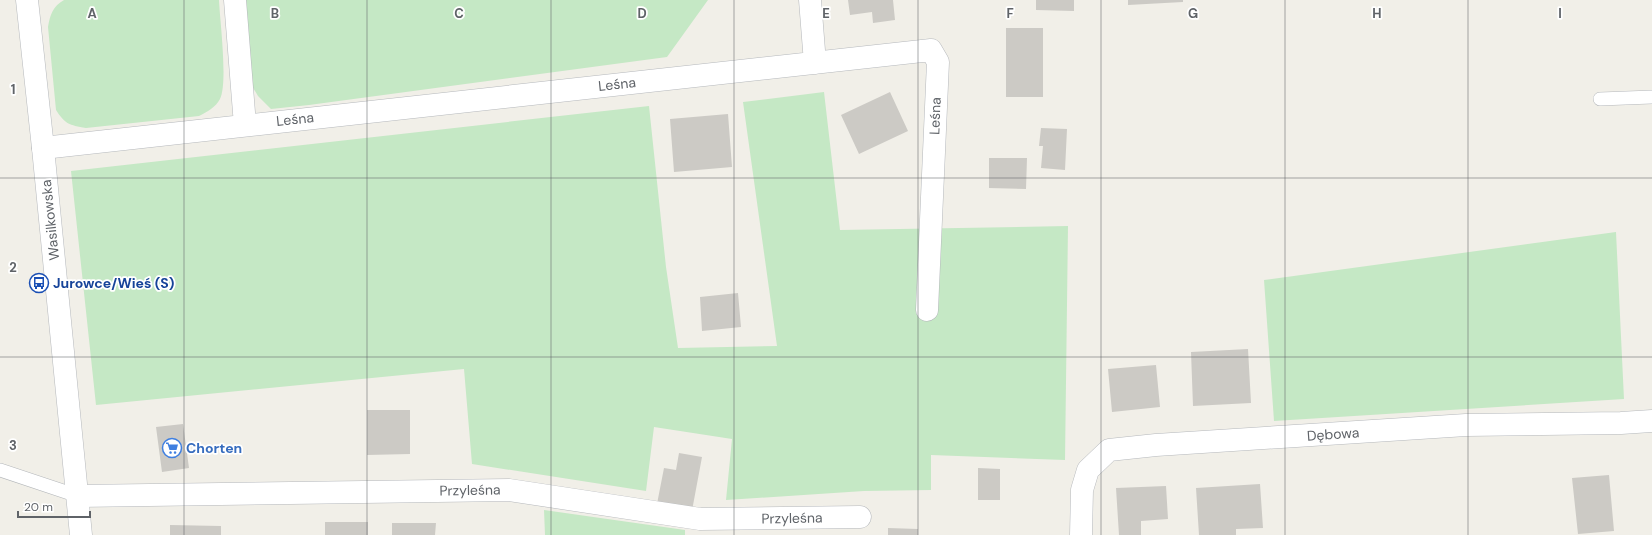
<svg xmlns="http://www.w3.org/2000/svg" width="1652" height="535" viewBox="0 0 1652 535" font-family="'DM Sans',sans-serif">
  <style>
    .green { fill: #c5e8c5 }
    .building { fill: #cccac5 }
    .lines { fill: none; stroke-linecap: round; stroke-linejoin: round }
    .service-casing { stroke: #b5b8bc; stroke-width: 14 }
    .minor-casing { stroke: #b5b8bc; stroke-width: 23 }
    .tertiary-casing { stroke: #b5b8bc; stroke-width: 23 }
    .service { stroke: #fff; stroke-width: 13 }
    .minor { stroke: #fff; stroke-width: 22 }
    .tertiary { stroke: #fff; stroke-width: 22 }
    .grid { fill: none; stroke: #5f6368; stroke-width: 1; stroke-opacity: 0.55 }
    .labels { text-anchor: middle; dominant-baseline: central; stroke-width: 3.5; stroke-linejoin: round; paint-order: stroke }
    .street-label { font-size: 14px; fill: #5f6368; stroke: #fff }
    .transit-label { font-size: 14px; font-weight: bold; fill: #164399; stroke: #fff; text-anchor: start }
    .shop-label { font-size: 14px; font-weight: bold; fill: #366cbe; stroke: #fff; text-anchor: start }
    .grid-label { font-size: 13px; text-anchor: middle; font-weight: bold; fill: #5f6368; stroke: #fff; stroke-width: 3.5; stroke-linejoin: round; paint-order: stroke }
  </style>
  <rect width="100%" height="100%" fill="#f1efe8"/>
  <path class="green" d="M 64,0 L 219,0 C 220,22 228,82 220,99 C 216,107 207,112 199,116 L 86,128 C 69,125 65,124 56,110 L 48,27 C 50,15 53,6 64,0 Z
    M 244,0 L 708,0 L 667,57 L 309,105 L 271,109 L 258,96 L 252,86 Z
    M 824,92 L 840,230 L 1068,226 L 1065,460 L 931,455 L 931,490 L 864,491 L 726,500 L 732,439 L 654,427 L 646,491 L 472,464 L 464,369 L 96,405 L 71,171 L 649,106 L 666,267 L 678,348 L 777,346 L 743,102 Z
    M 1616,232 L 1624,399 L 1274,421 L 1264,280 Z
    M 544,510 L 685,530 L 685,535 L 545,535 Z"/>
  <path class="building" d="M 848,0 L 893,0 L 895,20 L 873,23 L 872,12 L 850,15 Z
    M 1036,0 L 1074,0 L 1074,11 L 1036,10 Z
    M 1128,0 L 1183,0 L 1183,2 L 1128,5 Z
    M 1006,28 L 1043,28 L 1043,97 L 1006,97 Z
    M 890,92 L 908,131 L 859,154 L 841,115 Z
    M 728,114 L 732,167 L 674,172 L 670,119 Z
    M 1041,128 L 1067,129 L 1065,170 L 1041,168 L 1043,146 L 1039,146 Z
    M 989,158 L 1027,158 L 1026,189 L 989,188 Z
    M 738,293 L 741,327 L 702,331 L 700,297 Z
    M 1248,349 L 1251,403 L 1193,406 L 1191,352 Z
    M 1156,365 L 1160,407 L 1112,412 L 1108,369 Z
    M 367,410 L 410,410 L 410,454 L 367,455 Z
    M 183,424 L 189,468 L 162,472 L 156,427 Z
    M 679,453 L 702,457 L 691,516 L 656,509 L 664,468 L 676,470 Z
    M 978,468 L 1000,469 L 1000,500 L 978,500 Z
    M 1609,475 L 1614,531 L 1578,534 L 1572,478 Z
    M 1260,484 L 1263,528 L 1236,529 L 1236,535 L 1199,535 L 1196,488 Z
    M 1166,486 L 1168,519 L 1141,521 L 1141,535 L 1119,535 L 1116,488 Z
    M 325,522 L 368,522 L 368,535 L 325,535 Z
    M 392,523 L 436,523 L 435,535 L 392,535 Z
    M 170,525 L 221,526 L 221,535 L 170,535 Z
    M 888,528 L 918,529 L 918,535 L 888,535 Z"/>
  <g class="lines">
    <g class="service-casing">
      <path id="service" d="M 1600,99 L 1652,97
        M 0,470 L 78,496"/>
    </g>
    <g class="minor-casing">
      <path id="minor" d="M 235,0 L 245,125
        M 810,0 L 815,63
        M 43,148 L 931,50 L 938,62 L 927,310
        M 78,496 L 509,490 L 700,519 L 860,517
        M 1081,535 L 1082,490 L 1088,470 L 1109,450 L 1156,445 L 1466,425 L 1621,423 L 1652,421"/>
    </g>
    <g class="tertiary-casing">
      <path id="tertiary" d="M 27,0 L 43,148 L 81,535"/>
    </g>
    <use href="#service" class="service"/>
    <use href="#minor" class="minor"/>
    <use href="#tertiary" class="tertiary"/>
  </g>
  <path class="grid" d="M 184,0 L 184,535M 367,0 L 367,535M 551,0 L 551,535M 734,0 L 734,535M 918,0 L 918,535M 1101,0 L 1101,535M 1285,0 L 1285,535M 1468,0 L 1468,535M 0,178 L 1652,178M 0,357 L 1652,357"/>
  <defs>
    <g id="bus-ring" transform="scale(1)"><circle r="9.5" fill="#fff" stroke="#1a4fb4" stroke-width="1.5"/><path d="M-5-6H5V4H4V6H2V4H-2V6H-4V4H-5ZM-3.5-4V0h7V-4ZM-3.5 1.2v1.5H-2V1.2ZM2 1.2v1.5H3.5V1.2Z" fill="#1a4fb4"/></g>
    <g id="supermarket-ring" transform="scale(1)"><circle r="9.5" fill="#fff" stroke="#3f7fe0" stroke-width="1.5"/><path d="M-6-5.5h2.5l.6 2H6L4.5 2H-2.5L-4.4-4H-6ZM-1.5 3.2a1.3 1.3 0 1 0 .1 0ZM3 3.2a1.3 1.3 0 1 0 .1 0Z" fill="#3f7fe0"/></g>
  </defs>
  <g fill-rule="evenodd">
    <use href="#bus-ring" x="39" y="283"/>
    <use href="#supermarket-ring" x="172" y="448"/>
  </g>
  <g class="labels">
    <g class="street-label">
      <text transform="translate(617 84) rotate(-6)">Leśna</text>
      <text transform="translate(935 116) rotate(-88)">Leśna</text>
      <text transform="translate(295 119) rotate(-6)">Leśna</text>
      <text transform="translate(50 220) rotate(-96)">Wasilkowska</text>
      <text transform="translate(1333 434) rotate(-4)">Dębowa</text>
      <text transform="translate(470 490) rotate(-1)">Przyleśna</text>
      <text transform="translate(792 518) rotate(-1)">Przyleśna</text>
    </g>
    <g class="transit-label">
      <text x="53" y="283">Jurowce/Wieś (S)</text>
    </g>
    <g class="shop-label">
      <text x="186" y="448">Chorten</text>
    </g>
  </g>
  <g class="grid-label">
    <text x="92" y="18">A</text>
    <text x="275" y="18">B</text>
    <text x="459" y="18">C</text>
    <text x="642" y="18">D</text>
    <text x="826" y="18">E</text>
    <text x="1010" y="18">F</text>
    <text x="1193" y="18">G</text>
    <text x="1377" y="18">H</text>
    <text x="1560" y="18">I</text>
    <text x="13" y="94">1</text>
    <text x="13" y="272">2</text>
    <text x="13" y="450">3</text>
  </g>
  <path d="M18 511v6h72v-6" fill="none" stroke="#5f6368" stroke-width="2"/>
  <text x="24" y="511" font-size="12" fill="#5f6368" stroke="#ffffff" stroke-width="3" paint-order="stroke">20 m</text>
</svg>
